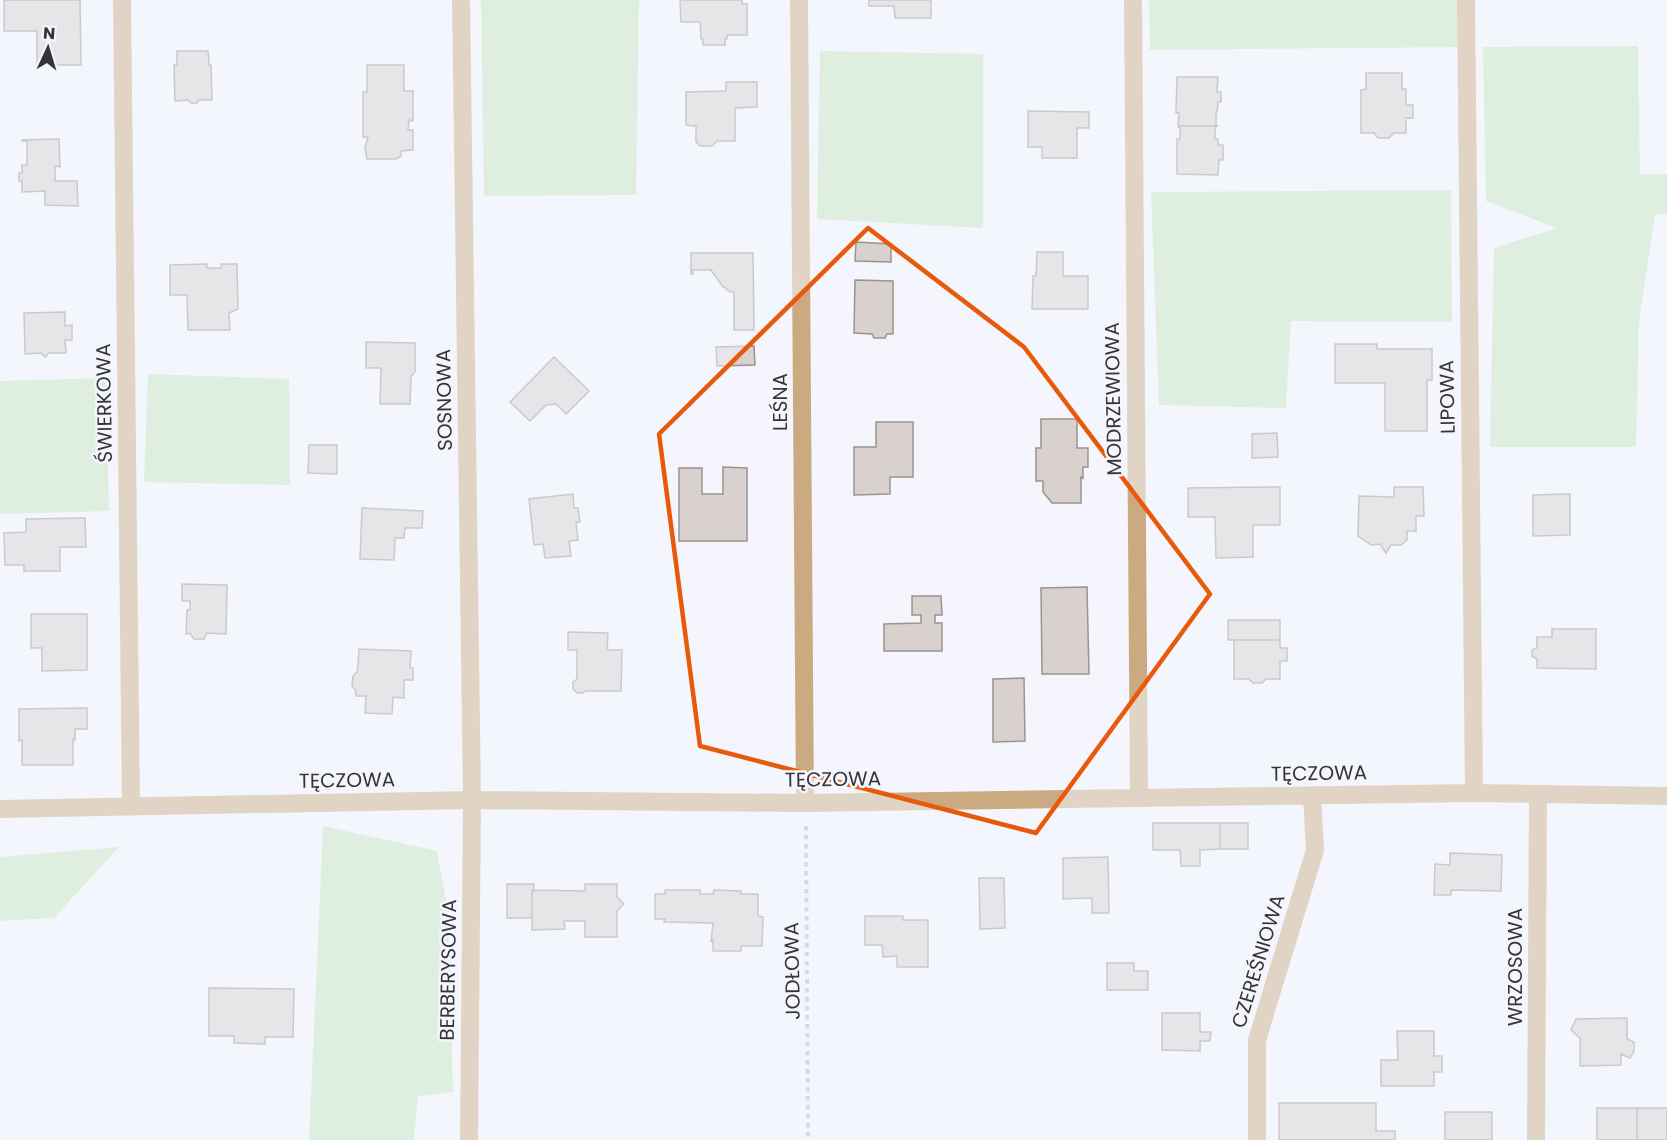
<svg xmlns="http://www.w3.org/2000/svg" width="1667" height="1140" viewBox="0 0 1667 1140" font-family="Poppins,sans-serif">
  <style>
    .green { fill: #c3e6bd }
    .building { fill: #d8d1cd; stroke: #9a938f; stroke-width: 1.5 }
    .lines { fill: none; stroke-linecap: round; stroke-linejoin: round }
    .path { stroke: #b8b9bf; stroke-width: 4; stroke-dasharray: 4.5 4.5; stroke-linecap: butt }
    .minor { stroke: #cbaa81; stroke-width: 18 }
    .marked { fill: none; stroke: #e8590c; stroke-width: 4.5; stroke-linejoin: round }
    .labels { text-anchor: middle; dominant-baseline: central; stroke-width: 5; stroke-linejoin: round; paint-order: stroke }
    .street-label { font-size: 20px; fill: #343537; stroke: #f4f5fd }
  </style>
  <rect width="100%" height="100%" fill="#f4f5fd"/>
  <path class="green" d="M 481,0 L 639,0 L 636,195 L 484,196 Z
    M 1149,0 L 1466,0 L 1467,47 L 1150,50 Z
    M 1638,46 L 1640,174 L 1667,174 L 1667,215 L 1655,214 L 1639,321 L 1636,447 L 1490,447 L 1494,248 L 1557,228 L 1486,201 L 1483,47 Z
    M 820,51 L 983,54 L 983,228 L 817,219 Z
    M 1451,190 L 1452,322 L 1291,321 L 1286,408 L 1159,405 L 1151,192 Z
    M 148,374 L 289,379 L 290,485 L 144,482 Z
    M 106,378 L 109,511 L 0,514 L 0,381 Z
    M 323,826 L 437,851 L 448,912 L 453,1092 L 418,1096 L 414,1140 L 309,1140 Z
    M 119,847 L 54,918 L 0,921 L 0,857 Z"/>
  <path class="building" d="M 4,0 L 80,0 L 81,65 L 37,65 L 37,31 L 4,31 Z
    M 680,0 L 742,0 L 742,4 L 747,4 L 747,35 L 727,35 L 727,39 L 725,39 L 725,45 L 703,45 L 703,39 L 701,39 L 700,22 L 681,22 Z
    M 869,0 L 931,0 L 931,18 L 895,18 L 894,6 L 869,6 Z
    M 177,51 L 208,51 L 209,65 L 211,65 L 212,100 L 199,100 L 197,103 L 191,103 L 188,100 L 175,101 L 174,65 L 177,65 Z
    M 367,65 L 404,65 L 404,91 L 413,91 L 413,121 L 409,120 L 408,130 L 413,130 L 413,150 L 401,151 L 401,156 L 396,159 L 367,159 L 365,148 L 368,137 L 363,137 L 363,92 L 367,92 Z
    M 1366,73 L 1402,73 L 1402,89 L 1406,89 L 1406,105 L 1413,105 L 1413,118 L 1406,118 L 1406,133 L 1394,133 L 1389,138 L 1378,138 L 1374,133 L 1361,133 L 1361,90 L 1366,89 Z
    M 1177,77 L 1218,77 L 1217,92 L 1221,92 L 1221,102 L 1218,102 L 1217,112 L 1216,112 L 1216,125 L 1218,126 L 1178,126 L 1179,113 L 1176,113 Z
    M 726,82 L 757,82 L 757,107 L 735,108 L 735,141 L 717,141 L 712,146 L 700,146 L 696,142 L 696,126 L 686,125 L 686,92 L 726,91 Z
    M 1028,111 L 1089,112 L 1089,128 L 1077,128 L 1077,158 L 1042,158 L 1042,147 L 1028,147 Z
    M 1178,126 L 1217,126 L 1215,127 L 1215,139 L 1218,139 L 1218,145 L 1223,145 L 1223,160 L 1219,160 L 1218,175 L 1177,174 L 1177,139 L 1180,139 L 1180,127 L 1178,127 Z
    M 59,139 L 60,167 L 55,166 L 55,181 L 77,181 L 78,206 L 45,205 L 45,191 L 22,192 L 22,181 L 19,181 L 19,173 L 22,173 L 22,165 L 27,165 L 27,141 L 22,141 L 22,140 Z
    M 856,242 L 891,244 L 891,262 L 855,261 Z
    M 1037,252 L 1063,252 L 1063,276 L 1088,276 L 1088,309 L 1032,309 L 1033,276 L 1036,276 Z
    M 691,253 L 753,253 L 754,330 L 734,330 L 734,293 L 731,291 L 730,292 L 724,287 L 723,287 L 711,270 L 692,270 L 693,274 L 691,274 Z
    M 207,264 L 207,268 L 221,268 L 221,264 L 237,264 L 238,309 L 229,313 L 230,330 L 188,330 L 187,295 L 170,295 L 170,265 Z
    M 855,280 L 893,281 L 893,334 L 887,334 L 885,338 L 874,338 L 872,334 L 854,333 Z
    M 65,312 L 65,326 L 72,325 L 72,340 L 65,340 L 66,353 L 49,353 L 45,357 L 41,353 L 25,354 L 24,313 Z
    M 366,342 L 415,343 L 415,372 L 411,376 L 410,404 L 380,404 L 381,368 L 366,368 Z
    M 1335,344 L 1377,344 L 1377,349 L 1432,349 L 1432,380 L 1427,380 L 1427,431 L 1385,431 L 1385,383 L 1335,383 Z
    M 754,346 L 755,365 L 717,366 L 716,347 Z
    M 554,357 L 589,391 L 566,414 L 556,404 L 546,405 L 530,421 L 510,402 Z
    M 1041,419 L 1077,419 L 1077,448 L 1088,448 L 1088,467 L 1083,467 L 1083,478 L 1081,477 L 1081,503 L 1052,503 L 1043,492 L 1043,481 L 1036,481 L 1036,448 L 1041,448 Z
    M 876,422 L 913,422 L 913,477 L 890,477 L 890,494 L 854,495 L 854,447 L 876,447 Z
    M 1277,433 L 1278,457 L 1252,458 L 1252,434 Z
    M 309,445 L 337,445 L 337,474 L 308,473 Z
    M 723,467 L 747,468 L 747,541 L 679,541 L 679,468 L 702,468 L 702,494 L 723,494 Z
    M 1280,487 L 1280,525 L 1253,525 L 1253,557 L 1216,558 L 1215,517 L 1188,517 L 1188,488 Z
    M 1394,487 L 1423,487 L 1424,516 L 1416,516 L 1416,531 L 1407,531 L 1407,540 L 1401,545 L 1391,545 L 1386,553 L 1380,544 L 1371,545 L 1358,536 L 1359,496 L 1394,497 Z
    M 573,494 L 574,508 L 578,508 L 580,522 L 576,522 L 578,540 L 569,541 L 571,556 L 545,558 L 543,544 L 534,545 L 529,499 Z
    M 1570,494 L 1570,535 L 1533,536 L 1533,495 Z
    M 362,508 L 423,511 L 422,528 L 405,528 L 404,538 L 395,538 L 394,560 L 360,559 Z
    M 85,518 L 86,547 L 60,547 L 60,571 L 24,571 L 24,565 L 5,565 L 4,533 L 26,532 L 26,519 Z
    M 182,584 L 227,585 L 226,634 L 207,633 L 204,639 L 194,639 L 190,633 L 186,634 L 187,610 L 190,610 L 190,601 L 182,601 Z
    M 1087,587 L 1089,674 L 1042,674 L 1041,588 Z
    M 912,596 L 941,596 L 942,615 L 935,615 L 935,623 L 942,623 L 942,651 L 884,651 L 884,624 L 921,623 L 921,615 L 912,615 Z
    M 31,614 L 87,614 L 87,670 L 42,671 L 42,648 L 31,648 Z
    M 1228,620 L 1280,620 L 1280,640 L 1228,640 Z
    M 1552,629 L 1596,629 L 1596,669 L 1537,668 L 1537,659 L 1532,656 L 1532,650 L 1537,648 L 1537,637 L 1552,637 Z
    M 568,632 L 608,633 L 607,650 L 622,650 L 621,691 L 586,691 L 582,693 L 577,693 L 573,689 L 573,682 L 577,679 L 577,650 L 568,650 Z
    M 1234,640 L 1280,640 L 1280,648 L 1287,648 L 1287,661 L 1280,661 L 1280,679 L 1266,679 L 1262,683 L 1253,683 L 1249,679 L 1234,679 Z
    M 359,649 L 411,651 L 410,668 L 413,668 L 413,680 L 404,680 L 404,698 L 393,697 L 392,714 L 365,713 L 366,696 L 356,696 L 356,691 L 352,686 L 353,676 L 357,672 L 358,666 Z
    M 1024,678 L 1025,741 L 993,742 L 993,679 Z
    M 87,708 L 87,729 L 75,729 L 75,740 L 73,739 L 73,765 L 22,765 L 22,740 L 19,741 L 19,709 Z
    M 1153,823 L 1220,823 L 1220,849 L 1200,850 L 1200,866 L 1181,866 L 1180,850 L 1153,850 Z
    M 1220,823 L 1248,823 L 1248,849 L 1220,849 Z
    M 1450,853 L 1502,855 L 1501,891 L 1451,890 L 1451,895 L 1434,895 L 1435,864 L 1450,865 Z
    M 1108,857 L 1109,913 L 1092,913 L 1092,898 L 1063,899 L 1063,858 Z
    M 979,878 L 1004,878 L 1005,928 L 980,929 Z
    M 507,884 L 534,884 L 534,891 L 532,890 L 532,918 L 507,918 Z
    M 585,884 L 617,884 L 617,897 L 624,904 L 617,911 L 617,937 L 585,937 L 585,921 L 564,921 L 565,929 L 532,930 L 532,890 L 585,891 Z
    M 665,890 L 700,890 L 700,894 L 713,894 L 714,890 L 741,891 L 741,894 L 758,894 L 758,916 L 763,917 L 762,946 L 741,946 L 741,951 L 713,951 L 713,940 L 711,941 L 713,923 L 664,922 L 665,919 L 655,919 L 655,894 L 665,894 Z
    M 865,916 L 903,916 L 903,920 L 928,920 L 928,967 L 897,967 L 897,956 L 883,957 L 882,945 L 865,945 Z
    M 1107,963 L 1134,963 L 1134,971 L 1148,971 L 1148,990 L 1107,990 Z
    M 209,988 L 294,989 L 293,1037 L 265,1037 L 265,1044 L 234,1043 L 234,1036 L 209,1036 Z
    M 1162,1013 L 1200,1013 L 1200,1032 L 1211,1032 L 1210,1041 L 1200,1041 L 1200,1051 L 1162,1050 Z
    M 1627,1018 L 1627,1039 L 1634,1042 L 1634,1051 L 1630,1058 L 1621,1054 L 1621,1065 L 1580,1066 L 1580,1038 L 1571,1030 L 1576,1019 Z
    M 1397,1031 L 1434,1031 L 1434,1056 L 1442,1056 L 1442,1072 L 1434,1072 L 1434,1086 L 1381,1086 L 1381,1060 L 1398,1060 Z
    M 1279,1103 L 1376,1103 L 1376,1131 L 1395,1131 L 1395,1140 L 1279,1140 Z
    M 1597,1108 L 1637,1108 L 1637,1140 L 1597,1140 Z
    M 1637,1108 L 1667,1108 L 1667,1140 L 1637,1140 Z
    M 1445,1112 L 1492,1112 L 1492,1140 L 1445,1140 Z"/>
  <g class="lines">
    <path class="path" d="M 806,826 L 808,1140"/>
    <path class="minor" d="M 122,0 L 131,806
      M 461,0 L 472,800 L 469,1140
      M 799,0 L 805,803
      M 1133,0 L 1139,797
      M 1466,0 L 1474,793
      M 0,809 L 472,800 L 805,803 L 1474,793 L 1667,796
      M 1257,1140 L 1257,1040 L 1315,850 L 1312,796
      M 1536,1140 L 1538,795"/>
  </g>
  <path d="M0 0H1667V1140H0ZM 868,228 L 1024,347 L 1210,594 L 1036,833 L 700,746 L 659,434 Z" fill="#f4f5fd" fill-opacity=".55" fill-rule="evenodd"/>
  <path class="marked" d="M 868,228 L 1024,347 L 1210,594 L 1036,833 L 700,746 L 659,434 Z"/>
  <g class="labels">
    <g class="street-label">
      <text transform="translate(1447 397) rotate(-91)">LIPOWA</text>
      <text transform="translate(1113 399) rotate(-91)">MODRZEWIOWA</text>
      <text transform="translate(444 400) rotate(-91)">SOSNOWA</text>
      <text transform="translate(780 402) rotate(-90)">LEŚNA</text>
      <text transform="translate(104 403) rotate(-91)">ŚWIERKOWA</text>
      <text transform="translate(1319 773) rotate(-1)">TĘCZOWA</text>
      <text transform="translate(833 779) rotate(-1)">TĘCZOWA</text>
      <text transform="translate(347 780) rotate(-1)">TĘCZOWA</text>
      <text transform="translate(1258 961) rotate(-73)">CZEREŚNIOWA</text>
      <text transform="translate(1515 967) rotate(-90)">WRZOSOWA</text>
      <text transform="translate(448 970) rotate(-89)">BERBERYSOWA</text>
      <text transform="translate(792 971) rotate(-91)">JODŁOWA</text>
    </g>
  </g>
  <g transform="translate(48 48) rotate(4)" stroke="#f4f5fd" stroke-width="4.5" paint-order="stroke">
  <path d="M0-4.5L10 22L0 15L-10 22Z" fill="#343537"/>
  <text y="-9" font-size="16" font-weight="bold" text-anchor="middle" fill="#343537">N</text>
  </g>
</svg>
